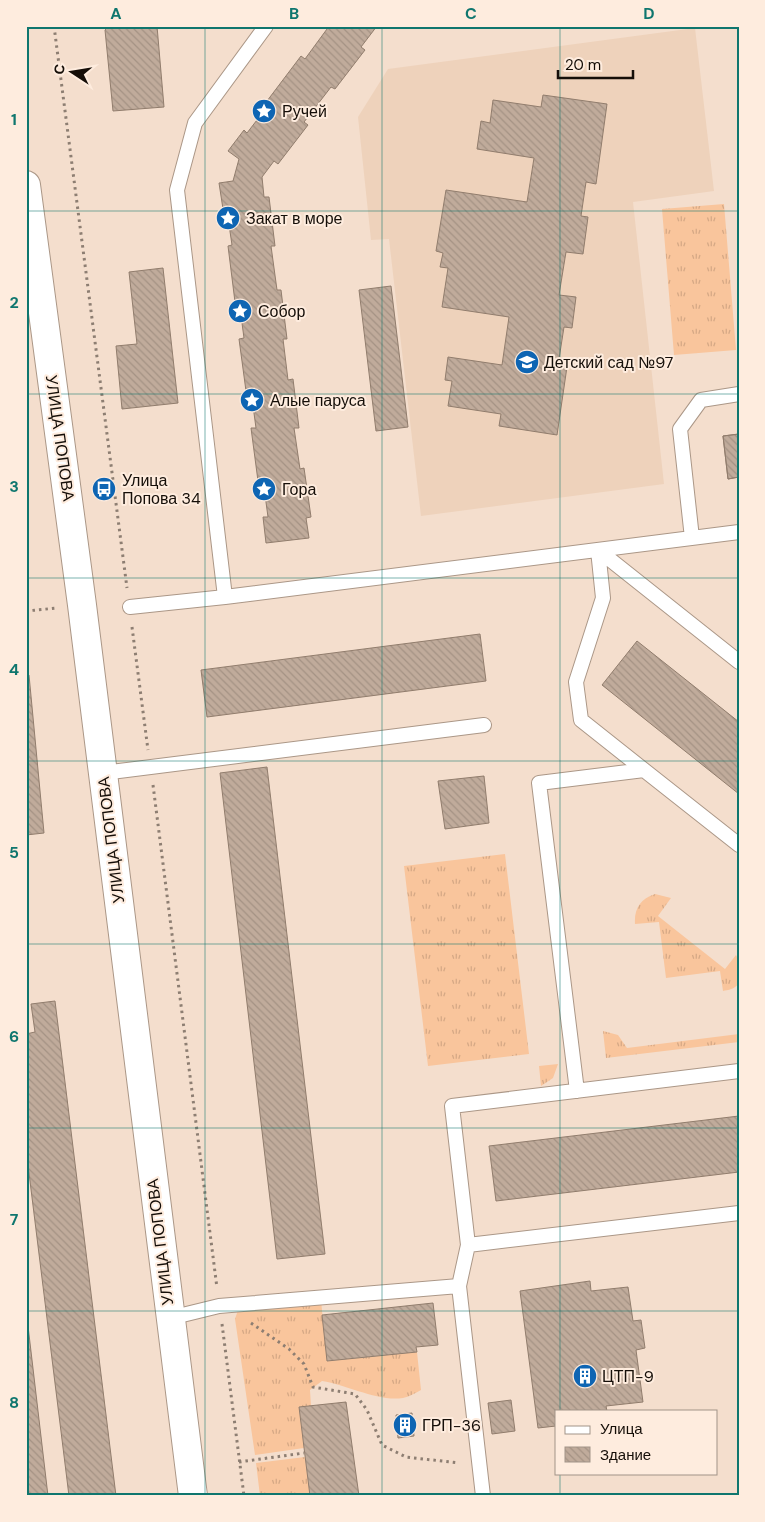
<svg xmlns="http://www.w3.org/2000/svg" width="765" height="1522" viewBox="0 0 765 1522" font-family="'DM Sans',sans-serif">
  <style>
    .built { fill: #eed2bb }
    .grass { fill: url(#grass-tufts) }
    .building { fill: url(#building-back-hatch); stroke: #917d6d }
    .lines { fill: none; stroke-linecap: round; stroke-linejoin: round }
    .service-casing { stroke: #ab9787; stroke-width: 16 }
    .tertiary-casing { stroke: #ab9787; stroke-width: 30 }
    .path { stroke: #8d7e72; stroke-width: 3; stroke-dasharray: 2.5 4; stroke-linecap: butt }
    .service { stroke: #fff; stroke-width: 14 }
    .tertiary { stroke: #fff; stroke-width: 28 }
    .grid { fill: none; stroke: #0f766e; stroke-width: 1; stroke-opacity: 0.55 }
    .labels { text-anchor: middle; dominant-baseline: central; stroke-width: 4; stroke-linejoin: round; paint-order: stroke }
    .poi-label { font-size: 16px; fill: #150e08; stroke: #feecde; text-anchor: start }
    .street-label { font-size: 16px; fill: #150e08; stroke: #feecde }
    .neatline { fill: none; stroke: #0f766e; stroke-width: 2 }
    .grid-label { font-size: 16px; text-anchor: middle; font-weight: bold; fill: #0f766e }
  </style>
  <defs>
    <pattern id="grass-tufts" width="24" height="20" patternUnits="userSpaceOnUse" patternTransform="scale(1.25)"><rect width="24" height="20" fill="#f9c59c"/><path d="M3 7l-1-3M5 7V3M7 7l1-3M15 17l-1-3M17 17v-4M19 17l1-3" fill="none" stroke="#d5a885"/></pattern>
    <pattern id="building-back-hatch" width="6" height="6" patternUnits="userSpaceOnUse" patternTransform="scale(1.25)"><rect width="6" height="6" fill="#c0ab9b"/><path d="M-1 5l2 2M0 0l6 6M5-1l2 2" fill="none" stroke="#a49284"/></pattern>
  </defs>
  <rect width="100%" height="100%" fill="#f4decd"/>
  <path class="built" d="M 695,28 L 714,191 L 633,202 L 664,484 L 421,516 L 389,239 L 371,240 L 358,117 L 388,69 Z"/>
  <path class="grass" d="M 724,204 L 736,350 L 674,355 L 662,209 Z
    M 505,854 L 529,1054 L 428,1066 L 404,866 Z
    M 655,894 L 671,898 L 658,916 L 725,969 L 736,955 C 740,961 741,978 738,984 C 735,989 728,990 723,991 L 720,971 L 666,978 L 659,922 L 635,924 C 634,909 640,899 655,894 Z
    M 603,1031 L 618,1035 L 627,1048 L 739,1034 L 739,1042 L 606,1058 Z
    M 558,1064 L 553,1078 L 541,1086 L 539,1066 Z
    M 321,1300 L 327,1361 L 417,1352 L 421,1390 C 415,1393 409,1397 403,1398 C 378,1402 348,1385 322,1381 L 310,1390 L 311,1406 L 299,1407 L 304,1448 L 255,1455 L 235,1319 L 239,1307 Z
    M 305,1457 L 310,1496 L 260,1496 L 256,1463 Z"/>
  <path class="building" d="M 109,26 L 157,26 L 164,107 L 113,111 L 105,30 Z
    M 324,26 L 377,26 L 361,47 L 365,50 L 335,89 L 331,87 L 304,122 L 308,125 L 278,164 L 274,161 L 262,177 L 264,197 L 269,197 L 275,246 L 271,246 L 277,290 L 281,290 L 287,339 L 283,339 L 288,380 L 293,379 L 299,428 L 294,428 L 300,469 L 304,468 L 311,517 L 306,518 L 309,538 L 266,543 L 263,517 L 268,517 L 263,480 L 258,481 L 251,428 L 256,428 L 251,391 L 246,391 L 239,339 L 244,338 L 239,301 L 235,302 L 228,246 L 232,245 L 228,218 L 227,208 L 223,209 L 219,183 L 233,181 L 239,159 L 228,151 L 244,130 L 247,133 L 270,103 L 267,101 L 301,56 L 305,59 L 327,29 Z
    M 543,95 L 607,104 L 596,184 L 586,182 L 581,216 L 588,217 L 583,254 L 566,252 L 559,295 L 576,297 L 572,328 L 564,327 L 559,359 L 568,360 L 557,435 L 499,426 L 501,414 L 448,406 L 452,381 L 445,380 L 448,357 L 502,365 L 509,317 L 442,307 L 448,268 L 440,267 L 443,253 L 436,251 L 446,190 L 527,202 L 534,158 L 477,149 L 481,121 L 490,123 L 493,100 L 541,107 Z
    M 163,268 L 178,403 L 122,409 L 116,346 L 137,344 L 129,272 Z
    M 391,286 L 408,427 L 376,431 L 359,290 Z
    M 739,434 L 739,477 L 728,479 L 723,436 Z
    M 739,434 L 739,477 L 728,479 L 723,436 Z
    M 480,634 L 486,681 L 207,717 L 201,670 Z
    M 637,641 L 739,722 L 739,794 L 602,685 Z
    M 26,675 L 29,675 L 44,833 L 26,835 Z
    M 267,767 L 325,1254 L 277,1259 L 220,773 Z
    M 484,776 L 489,823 L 445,829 L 438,781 Z
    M 55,1001 L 116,1496 L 69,1496 L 26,1149 L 26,1034 L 35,1032 L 31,1004 Z
    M 739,1116 L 739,1172 L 496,1201 L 489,1146 Z
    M 590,1281 L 591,1291 L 628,1287 L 633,1321 L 641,1320 L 645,1348 L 636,1350 L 643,1402 L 606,1406 L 607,1411 L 556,1411 L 556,1426 L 538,1428 L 520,1291 Z
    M 433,1303 L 438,1345 L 416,1347 L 417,1352 L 327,1361 L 322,1315 Z
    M 26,1309 L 48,1496 L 26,1496 Z
    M 511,1400 L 515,1431 L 492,1434 L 488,1403 Z
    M 346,1402 L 359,1496 L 310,1496 L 299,1407 Z
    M 412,1413 L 414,1436 L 398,1438 L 396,1415 Z"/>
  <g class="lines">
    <g class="service-casing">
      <path id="service" d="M 692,538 L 680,429 L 701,400 L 739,394
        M 598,550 L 603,598 L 576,682 L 581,720 L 644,770
        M 598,550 L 739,662
        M 225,597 L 739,532
        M 130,607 L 225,597 L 177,190 L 195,123 L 266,26
        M 103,773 L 484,725
        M 577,1091 L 539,783 L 644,770 L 739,845
        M 468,1245 L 452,1106 L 739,1071
        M 170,1318 L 219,1306 L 459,1286
        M 483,1496 L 459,1286 L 468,1245 L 739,1213"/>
    </g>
    <g class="tertiary-casing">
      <path id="tertiary" d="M 26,185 L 82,605 L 193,1496"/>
    </g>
    <path class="path" d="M 54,26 L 127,588
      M 26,611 L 57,608
      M 132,627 L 148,750
      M 153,785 L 217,1288
      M 251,1323 L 289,1349 L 304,1364 L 313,1387 L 355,1394 L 367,1410 L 382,1445 L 406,1457 L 459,1463
      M 222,1324 L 244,1496
      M 239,1462 L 304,1453"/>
    <use href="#service" class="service"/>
    <use href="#tertiary" class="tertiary"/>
  </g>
  <path class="grid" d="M 205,26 L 205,1496M 382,26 L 382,1496M 560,26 L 560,1411M 26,211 L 739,211M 26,394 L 739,394M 26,578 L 739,578M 26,761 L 739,761M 26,944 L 739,944M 26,1128 L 739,1128M 26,1311 L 739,1311M 560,1473 L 560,1496"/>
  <defs>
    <g id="sight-disc" transform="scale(1.25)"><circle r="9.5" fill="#0e65b3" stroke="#feecde"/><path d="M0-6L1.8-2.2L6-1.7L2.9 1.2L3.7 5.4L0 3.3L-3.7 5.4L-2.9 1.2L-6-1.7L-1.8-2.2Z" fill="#fff"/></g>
    <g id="school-disc" transform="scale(1.25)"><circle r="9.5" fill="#0e65b3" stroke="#feecde"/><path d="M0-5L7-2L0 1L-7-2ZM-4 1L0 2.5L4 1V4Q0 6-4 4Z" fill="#fff"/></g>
    <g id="bus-disc" transform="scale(1.25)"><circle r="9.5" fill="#0e65b3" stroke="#feecde"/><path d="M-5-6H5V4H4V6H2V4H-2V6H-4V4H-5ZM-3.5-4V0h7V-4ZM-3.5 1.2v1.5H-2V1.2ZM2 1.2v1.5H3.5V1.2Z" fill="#fff"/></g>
    <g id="building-disc" transform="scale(1.25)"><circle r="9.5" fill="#0e65b3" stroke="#feecde"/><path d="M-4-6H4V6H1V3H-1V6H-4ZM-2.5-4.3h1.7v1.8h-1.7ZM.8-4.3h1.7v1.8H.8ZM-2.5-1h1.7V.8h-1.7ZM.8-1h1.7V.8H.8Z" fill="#fff"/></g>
  </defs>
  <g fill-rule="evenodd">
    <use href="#sight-disc" x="264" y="111"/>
    <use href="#sight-disc" x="228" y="218"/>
    <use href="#sight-disc" x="240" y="311"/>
    <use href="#school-disc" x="527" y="362"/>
    <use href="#sight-disc" x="252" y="400"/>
    <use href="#bus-disc" x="104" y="489"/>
    <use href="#sight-disc" x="264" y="489"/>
    <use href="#building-disc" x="585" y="1376"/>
    <use href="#building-disc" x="405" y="1425"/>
  </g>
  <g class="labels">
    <g class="poi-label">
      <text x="282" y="111">Ручей</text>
      <text x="246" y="218">Закат в море</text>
      <text x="258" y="311">Собор</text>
      <text x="544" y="362">Детский сад №97</text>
      <text x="270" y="400">Алые паруса</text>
      <text x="122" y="480">Улица<tspan x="122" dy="18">Попова 34</tspan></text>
      <text x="282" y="489">Гора</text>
      <text x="602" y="1376">ЦТП-9</text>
      <text x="422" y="1425">ГРП-36</text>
    </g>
    <g class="street-label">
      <text transform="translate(60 438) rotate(82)">УЛИЦА ПОПОВА</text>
      <text transform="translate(111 840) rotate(-97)">УЛИЦА ПОПОВА</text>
      <text transform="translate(160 1242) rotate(-97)">УЛИЦА ПОПОВА</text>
    </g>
  </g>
  <rect width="765" height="1522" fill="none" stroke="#feecde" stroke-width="55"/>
  <rect x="555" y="1410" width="162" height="65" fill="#feecde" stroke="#a19388"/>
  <rect x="565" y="1426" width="25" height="8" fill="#ffffff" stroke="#a19388"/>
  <text x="600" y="1434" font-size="15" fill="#150e08">Улица</text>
  <rect x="565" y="1447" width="25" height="15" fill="url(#building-back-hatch)" stroke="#a19388"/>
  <text x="600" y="1460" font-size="15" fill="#150e08">Здание</text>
  <g transform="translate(72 72) rotate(282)" stroke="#feecde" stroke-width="4" paint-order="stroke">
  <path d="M0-4L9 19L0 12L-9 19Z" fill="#150e08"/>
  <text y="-8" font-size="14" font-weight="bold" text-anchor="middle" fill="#150e08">С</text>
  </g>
  <path d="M558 70v8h75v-8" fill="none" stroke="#150e08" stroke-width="2.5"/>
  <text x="565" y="70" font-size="15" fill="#150e08" stroke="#feecde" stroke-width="4" paint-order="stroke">20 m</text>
  <rect x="28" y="28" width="710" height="1466" class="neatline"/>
  <g class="grid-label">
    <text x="116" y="19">A</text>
    <text x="294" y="19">B</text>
    <text x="471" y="19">C</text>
    <text x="649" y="19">D</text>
    <text x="14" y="125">1</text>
    <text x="14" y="308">2</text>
    <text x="14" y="492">3</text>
    <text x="14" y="675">4</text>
    <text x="14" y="858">5</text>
    <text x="14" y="1042">6</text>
    <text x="14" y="1225">7</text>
    <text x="14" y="1408">8</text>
  </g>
</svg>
